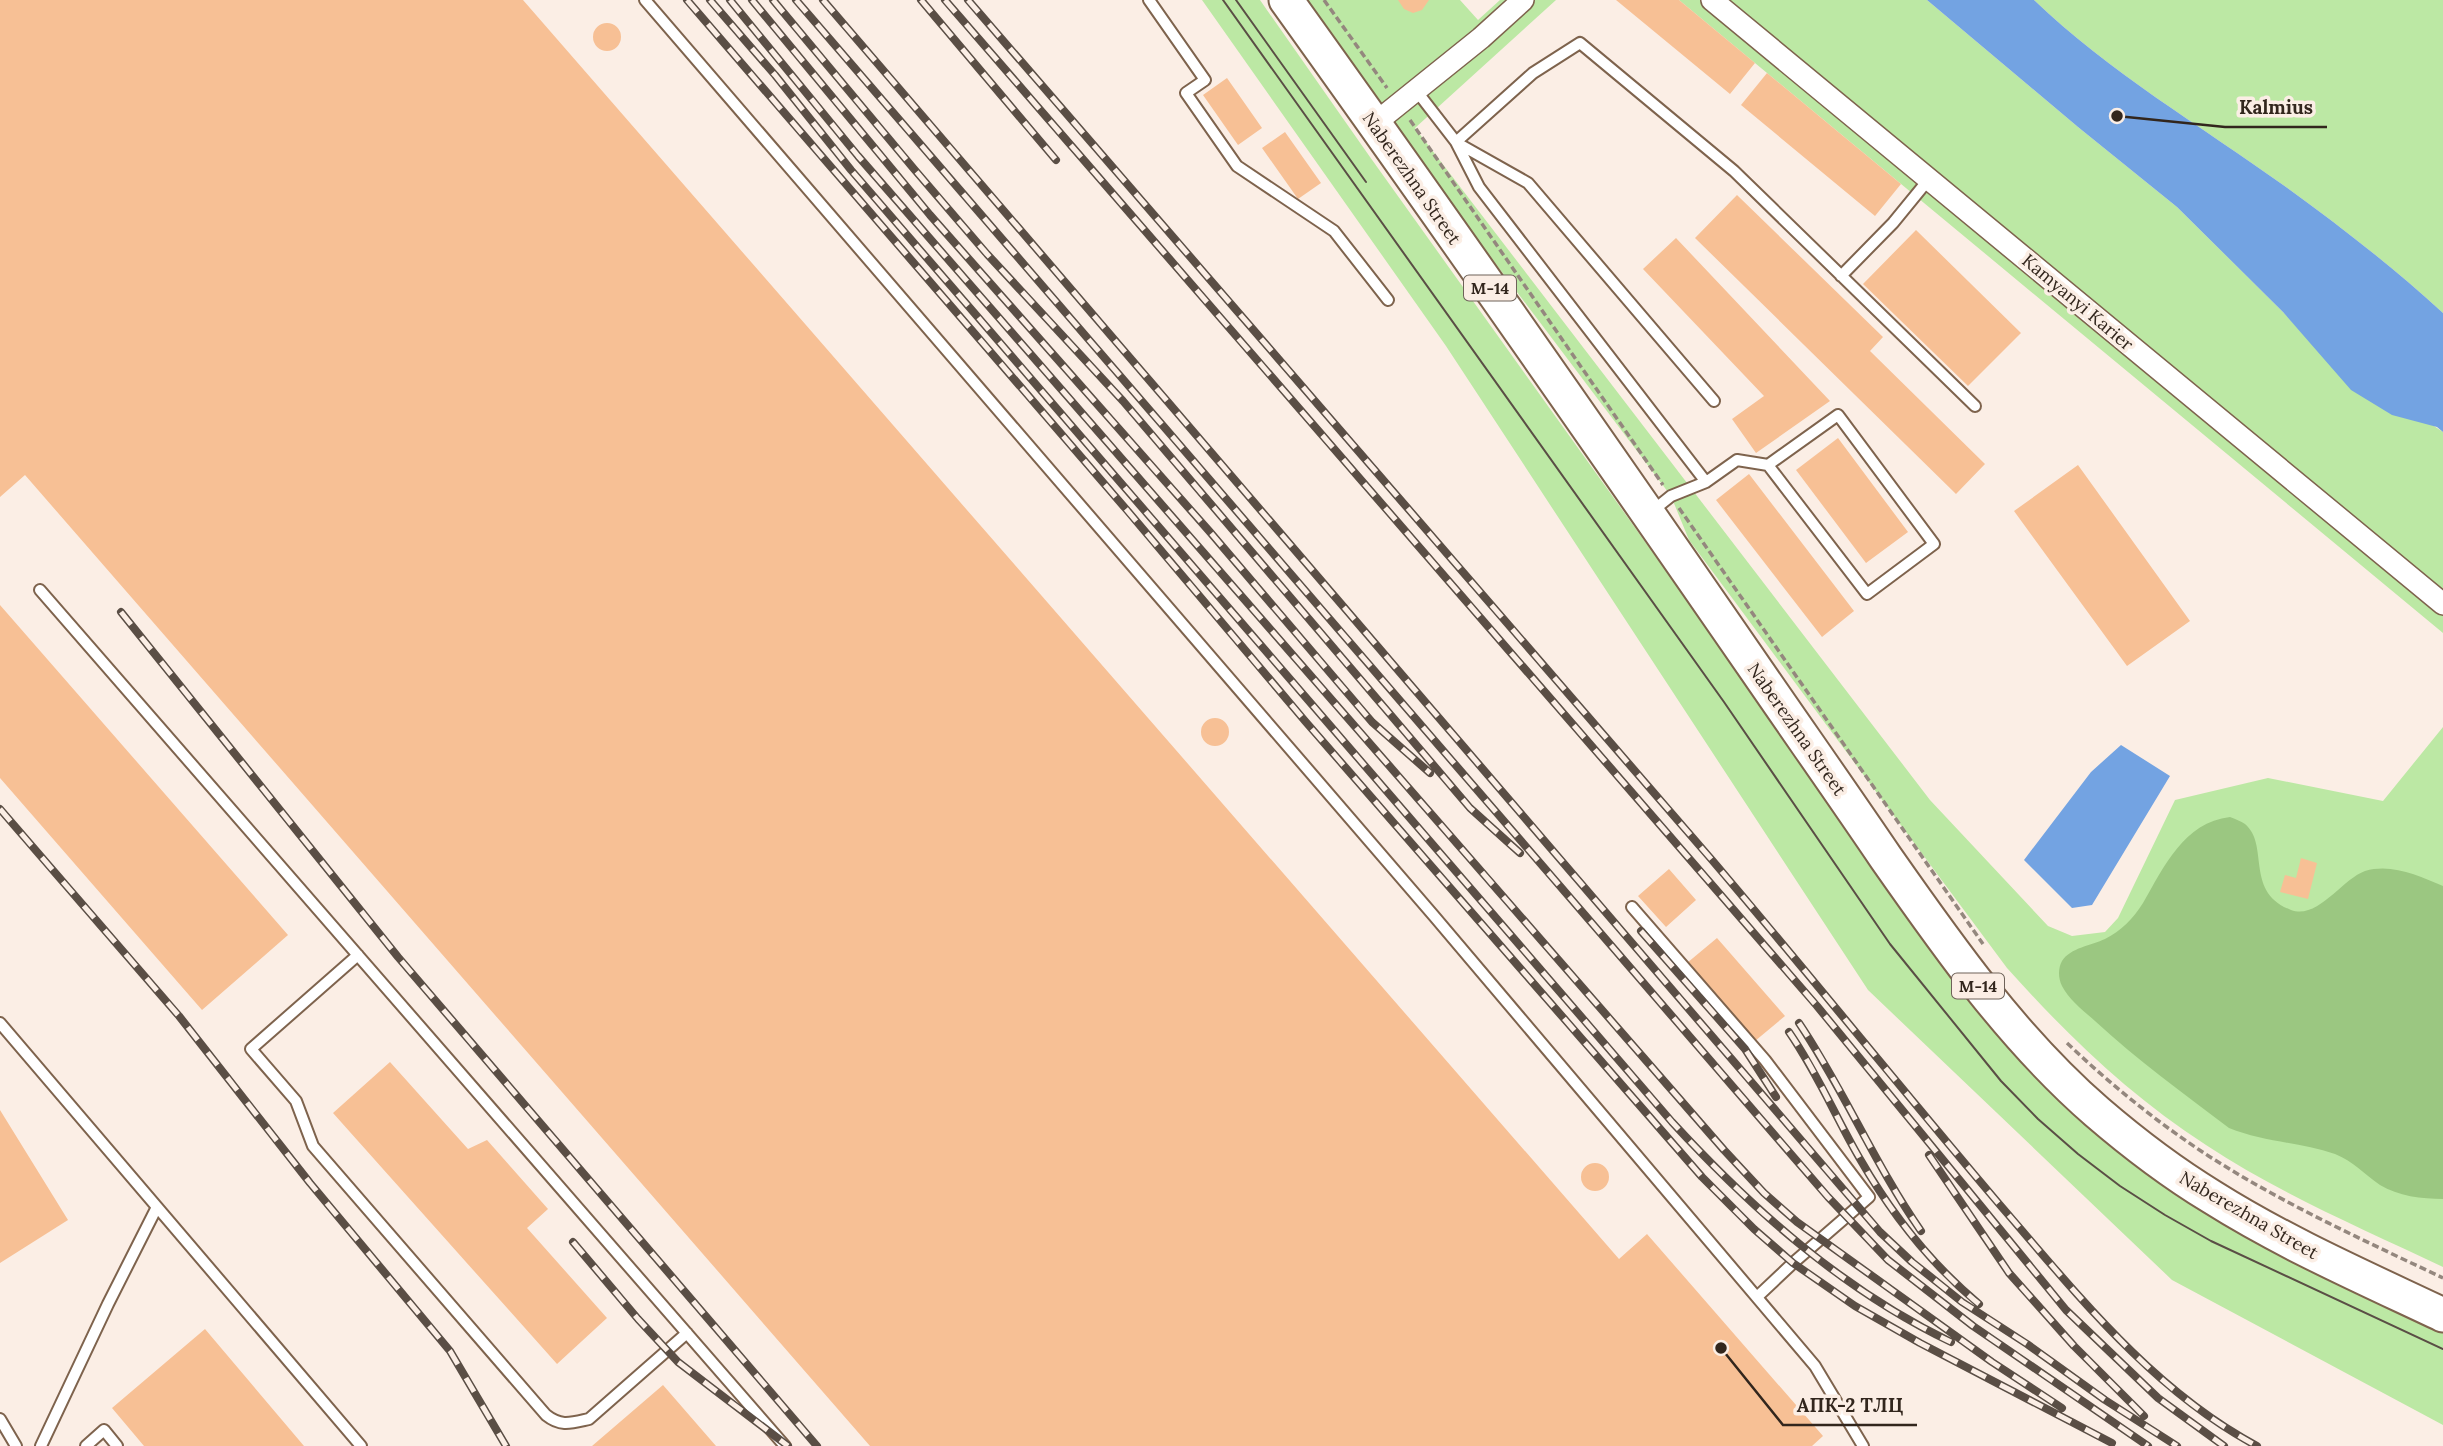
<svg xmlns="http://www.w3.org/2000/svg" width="2443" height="1446" viewBox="0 0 2443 1446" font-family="Lora,serif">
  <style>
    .green { fill: #bce8a4 }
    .forest { fill: #9bc781 }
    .water { fill: #73a3e2 }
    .building { fill: #f7c095 }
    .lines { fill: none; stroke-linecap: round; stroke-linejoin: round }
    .service-casing { stroke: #7e634d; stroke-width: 14 }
    .minor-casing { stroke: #7e634d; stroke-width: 24 }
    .trunk-casing { stroke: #7e634d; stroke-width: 37 }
    .path { stroke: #94877e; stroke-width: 3.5; stroke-dasharray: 7 3.5; stroke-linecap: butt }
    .service { stroke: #fff; stroke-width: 10 }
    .minor { stroke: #fff; stroke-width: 21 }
    .trunk { stroke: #fff; stroke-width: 33 }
    .tram { stroke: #5a4e45; stroke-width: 2 }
    .rail-casing { stroke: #5a4e45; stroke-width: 8 }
    .rail { stroke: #fbeee5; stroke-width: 5; stroke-dasharray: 16; stroke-linecap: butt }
    .labels { text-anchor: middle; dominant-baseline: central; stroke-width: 7; stroke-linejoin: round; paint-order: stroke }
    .shield { fill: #fbeee5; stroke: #6e6259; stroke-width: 2 }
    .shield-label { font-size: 16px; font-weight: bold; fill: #32261d }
    .street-label { font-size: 18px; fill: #32261d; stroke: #fbeee5 }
    .leader { fill: none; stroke: #32261d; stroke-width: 2.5 }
    .callout-dot { fill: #32261d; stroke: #fbeee5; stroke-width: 2.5 }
    .callout-label { font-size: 19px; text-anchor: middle; font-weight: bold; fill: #32261d; stroke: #fbeee5; stroke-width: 7; stroke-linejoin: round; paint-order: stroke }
  </style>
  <rect width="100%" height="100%" fill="#fbeee5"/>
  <path class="green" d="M 1202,0 L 1260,0 L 1370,157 L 1942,957 L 2054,1088 L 2443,1321 L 2443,1425 L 2172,1280 L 1868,990 L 1446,346 Z
    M 1303,0 L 1460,0 L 1478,20 L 1500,0 L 1556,0 L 1415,128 L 1930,800 L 2048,926 L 2072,936 L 2105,932 L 2118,918 L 2175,800 L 2268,778 L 2383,801 L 2443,727 L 2443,1267 C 2363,1229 2280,1194 2206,1145 C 2130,1096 2067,1035 2007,968 L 1689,540 L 1671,496 L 1384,116 Z
    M 1679,0 L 1927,0 L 2078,127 L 2177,207 L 2283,312 L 2313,345 L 2443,432 L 2443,633 Z
    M 2034,0 L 2443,0 L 2443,313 C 2393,267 2341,227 2286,187 C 2201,126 2109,72 2034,0 Z"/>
  <path class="forest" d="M 2230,817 C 2235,819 2241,821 2245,824 C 2270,845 2244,892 2291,910 C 2318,920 2342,879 2365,871 C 2392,863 2419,876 2443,886 L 2443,1199 C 2422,1199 2398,1196 2380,1185 C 2364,1174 2353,1161 2335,1154 C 2300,1142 2263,1142 2229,1128 C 2183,1093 2137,1060 2095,1021 C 2084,1011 2069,1000 2062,986 C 2058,978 2058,968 2062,961 C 2070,948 2092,945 2105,939 C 2121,931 2133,919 2143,903 C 2164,867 2184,822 2230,817 Z"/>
  <path class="water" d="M 1927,0 L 2034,0 C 2109,72 2201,126 2286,187 C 2341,227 2393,267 2443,313 L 2443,432 L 2437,427 L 2392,415 L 2351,390 L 2283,312 L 2177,207 L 2078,127 Z
    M 2121,745 L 2170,776 L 2092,905 L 2072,908 L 2024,860 L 2091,772 Z"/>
  <path class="building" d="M 0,0 L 523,0 L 1619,1259 L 1647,1234 L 1823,1436 L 1812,1446 L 870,1446 L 25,475 L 0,497 Z
    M 1398,0 L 1429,0 L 1422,10 L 1413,13 L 1404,9 Z
    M 1616,0 L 1679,0 L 1755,63 L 1730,94 Z
    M593 37a14 14 0 1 1 28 0a14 14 0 1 1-28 0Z
    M 1767,73 L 1901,184 L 1875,216 L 1741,105 Z
    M 1227,78 L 1262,128 L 1238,145 L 1203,95 Z
    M 1285,132 L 1321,183 L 1298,199 L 1262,148 Z
    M 1737,195 L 1883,337 L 1870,351 L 1985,464 L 1956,494 L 1695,238 Z
    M 1916,230 L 2021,333 L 1968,386 L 1863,284 Z
    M 1676,238 L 1830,401 L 1756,453 L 1732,419 L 1764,396 L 1643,269 Z
    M 1838,438 L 1908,532 L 1866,563 L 1796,470 Z
    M 2078,465 L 2190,621 L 2127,666 L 2014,511 Z
    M 1749,474 L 1854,611 L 1822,637 L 1716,500 Z
    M 0,605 L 288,935 L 202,1010 L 0,778 Z
    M1201 732a14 14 0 1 1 28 0a14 14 0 1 1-28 0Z
    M 2301,858 L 2317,863 L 2308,899 L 2280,892 L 2285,875 L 2296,878 Z
    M 1669,869 L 1696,900 L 1666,927 L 1638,896 Z
    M 1717,938 L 1785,1016 L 1755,1041 L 1687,963 Z
    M 390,1062 L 468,1149 L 487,1140 L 548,1209 L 527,1228 L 607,1318 L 557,1364 L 333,1113 Z
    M 0,1110 L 68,1220 L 0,1263 Z
    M1581 1177a14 14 0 1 1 28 0a14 14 0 1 1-28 0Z
    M 205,1329 L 304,1446 L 144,1446 L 112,1408 Z
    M 663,1385 L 716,1446 L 592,1446 Z"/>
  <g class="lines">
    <g class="service-casing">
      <path id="service" d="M 645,0 L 1434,916 L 1815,1366 L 1863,1446
        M 1149,0 L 1205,80 L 1186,93 L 1237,166 L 1334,231 L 1388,300
        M 1415,89 L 1456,142 L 1479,187 L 1706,482
        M 1456,142 L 1533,73 L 1580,43 L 1734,171 L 1975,406
        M 1459,144 L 1528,183 L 1714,401
        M 1841,276 L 1893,223 L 1929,179
        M 1650,513 L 1671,496 L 1706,482 L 1737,460 L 1768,465 L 1867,594 L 1934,544 L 1838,415 L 1768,465
        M 40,590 L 785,1446
        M 1632,907 L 1765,1060 L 1869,1197 L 1793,1263 L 1757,1297
        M 358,955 L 251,1049 L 296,1101 L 313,1146 L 546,1415 C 561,1427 571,1423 589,1419 L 687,1333
        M 0,1023 L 361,1446
        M 0,1419 L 16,1446
        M 41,1446 L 108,1304 L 157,1207
        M 86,1446 L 104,1430 L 117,1446"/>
    </g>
    <g class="minor-casing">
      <path id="minor" d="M 1712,0 L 2443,604
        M 1374,124 L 1481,38 L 1523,0"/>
    </g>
    <g class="trunk-casing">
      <path id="trunk" d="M 1286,0 C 1446,223 1603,448 1759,674 C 1801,735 1844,796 1886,858 C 1949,948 2013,1039 2097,1112 C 2133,1143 2171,1172 2212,1197 C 2285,1243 2365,1278 2443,1315"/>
    </g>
    <path class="path" d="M 1324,0 L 1387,88
      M 1410,120 L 1663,485
      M 1679,508 L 1983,944
      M 2067,1043 C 2109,1083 2153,1119 2201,1151 C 2277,1201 2361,1239 2443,1278"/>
    <use href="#service" class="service"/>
    <use href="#minor" class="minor"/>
    <use href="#trunk" class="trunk"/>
    <path class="tram" d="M 1223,0 L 1724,702 L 1890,944 L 2001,1081 L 2038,1119 L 2078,1154 L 2120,1186 L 2165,1215 L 2211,1241 L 2443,1349
      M 1236,0 L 1366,182"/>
    <g class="rail-casing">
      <path id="rail" d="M 687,0 L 1126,509 L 1305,721 L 1702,1177 L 1754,1229 L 1793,1263 L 1855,1306 L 1920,1343 L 2112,1443
        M 710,0 L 775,75 L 851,170 L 1672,1122 C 1753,1210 1843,1290 1951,1342
        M 730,0 L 858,156 L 1724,1150 L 1764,1193 L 1797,1222 L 1992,1362 L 2062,1408
        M 752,0 L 930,215 L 1210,532 L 1372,722 L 1430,773
        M 773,0 L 914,169 L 987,254 L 1123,401 L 1470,808 L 1520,853
        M 796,0 L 1828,1197 L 1888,1260 L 1973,1326 L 2148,1446
        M 823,0 L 1880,1232 L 1912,1262 L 1962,1302 L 2027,1344 L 2105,1400 L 2177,1446
        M 921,0 L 1056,160
        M 945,0 L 1817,1006 L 2066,1310 L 2158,1398 L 2224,1446
        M 968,0 L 1712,860 C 1809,974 1903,1091 2000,1205 C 2077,1294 2152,1390 2257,1446
        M 121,612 L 398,957 L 817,1446
        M 0,809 L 179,1016 L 310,1183 L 450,1351 L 506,1446
        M 1641,931 L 1745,1049 L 1776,1097
        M 1799,1023 C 1844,1090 1875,1165 1921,1231
        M 1789,1032 C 1818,1074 1835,1116 1860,1159 C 1891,1213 1930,1263 1979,1304
        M 1929,1155 L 2009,1273 L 2074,1346 L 2144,1416
        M 573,1242 L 638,1319 L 678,1362 L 788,1446"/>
    </g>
    <use href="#rail" class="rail"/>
  </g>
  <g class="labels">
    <g class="shield">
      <rect x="1464" y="275.5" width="52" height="25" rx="5"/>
      <rect x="1952" y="973.5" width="52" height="25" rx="5"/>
    </g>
    <g class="shield-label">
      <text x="1490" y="288">М-14</text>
      <text x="1978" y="986">М-14</text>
    </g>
    <g class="street-label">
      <text transform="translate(1412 178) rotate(55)">Naberezhna Street</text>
      <text transform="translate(2078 302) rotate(40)">Kamyanyi Karier</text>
      <text transform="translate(1797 729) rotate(55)">Naberezhna Street</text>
      <text transform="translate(2249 1215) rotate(30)">Naberezhna Street</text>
    </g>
  </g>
  <path class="leader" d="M2117 116L2225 127H2327M1721 1348L1783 1425H1917"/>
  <g class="callout-dot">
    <circle cx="2117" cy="116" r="7"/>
    <circle cx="1721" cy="1348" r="7"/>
  </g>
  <g class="callout-label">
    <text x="2276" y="114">Kalmius</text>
    <text x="1850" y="1412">АПК-2 ТЛЦ</text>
  </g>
</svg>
